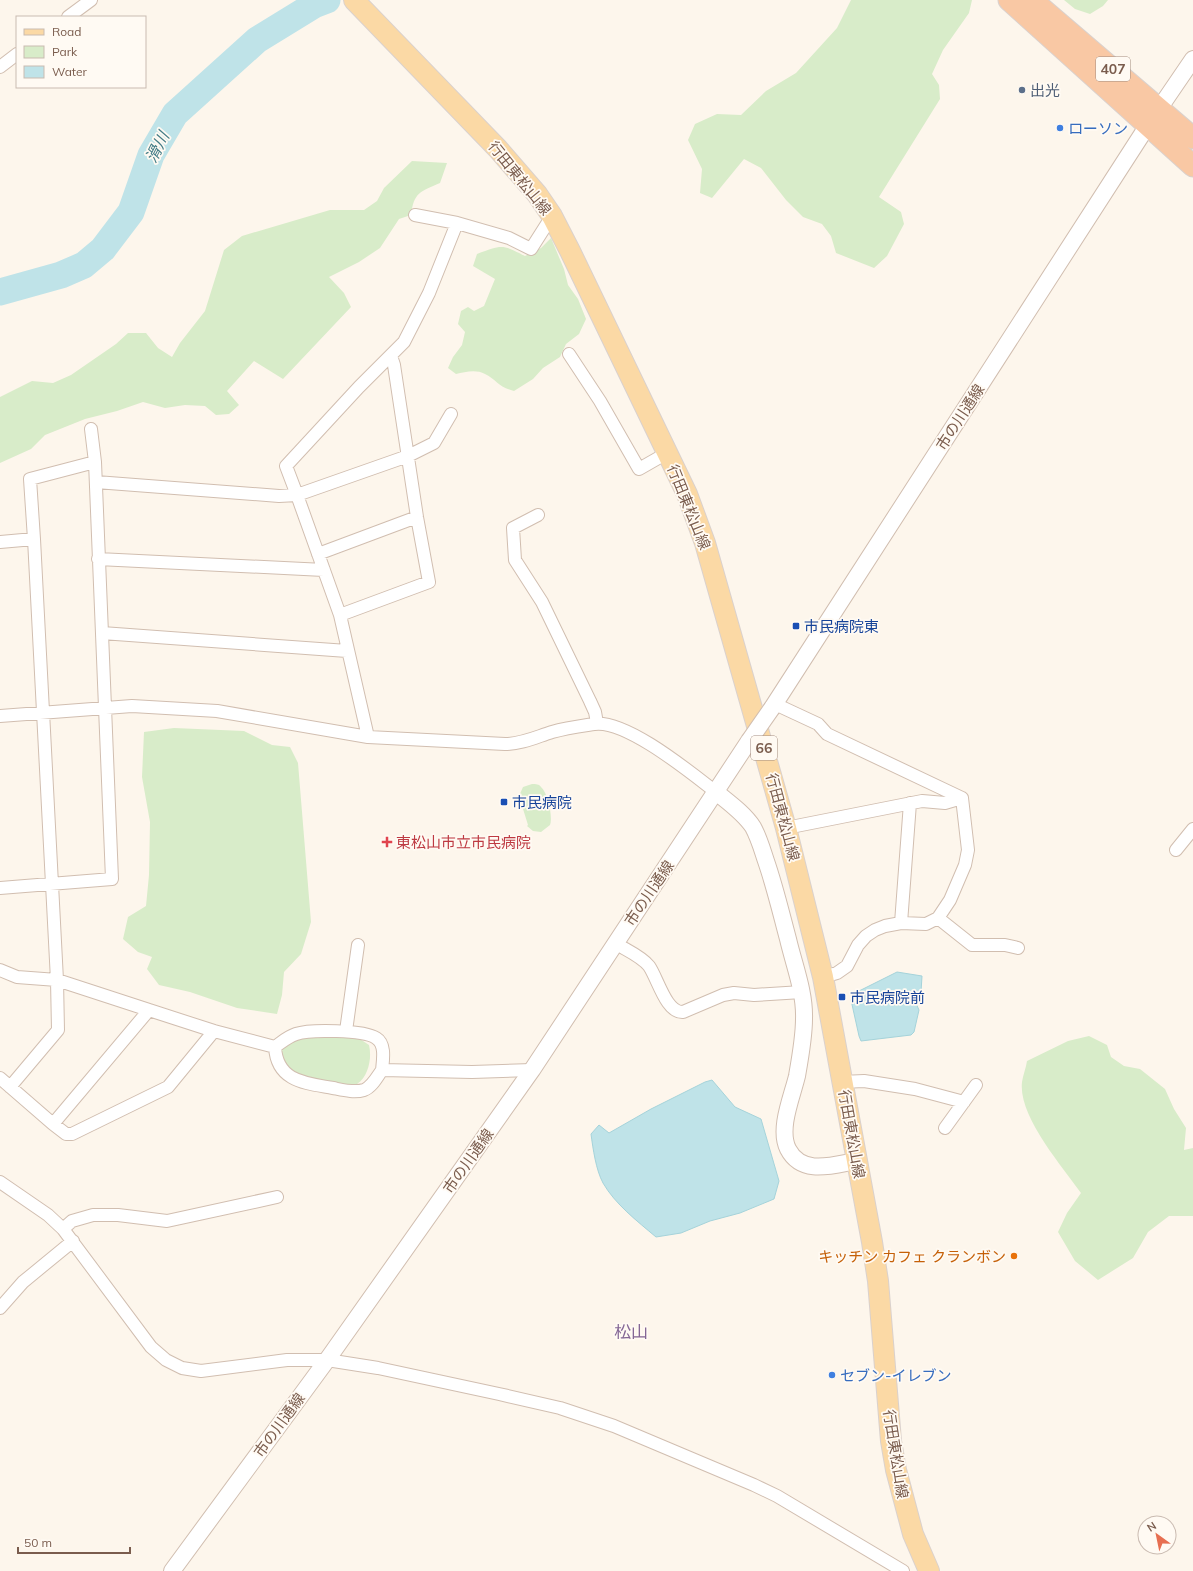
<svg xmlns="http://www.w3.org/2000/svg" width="1193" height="1571" viewBox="0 0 1193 1571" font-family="Mulish,'Noto Sans JP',sans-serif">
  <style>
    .green { fill: #d8ecc9 }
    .water { fill: #bfe3e8; stroke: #a5d3da }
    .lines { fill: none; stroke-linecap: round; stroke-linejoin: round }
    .river { stroke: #bfe3e8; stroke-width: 27 }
    .minor-casing { stroke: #d1beb0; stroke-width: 14 }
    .tertiary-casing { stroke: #d1beb0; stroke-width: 18 }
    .primary-casing { stroke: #dad1cd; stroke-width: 22 }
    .trunk-casing { stroke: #dad1cd; stroke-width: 23 }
    .minor { stroke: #fff; stroke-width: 12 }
    .tertiary { stroke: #fff; stroke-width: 16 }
    .primary { stroke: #fbd9a5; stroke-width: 20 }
    .trunk { stroke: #f9c8a4; stroke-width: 21 }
    .tertiary-bridge-casing { stroke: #d1beb0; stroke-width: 18; stroke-linecap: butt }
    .tertiary-bridge { stroke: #fff; stroke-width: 16 }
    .service-dot { fill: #5c6f8a; stroke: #fffaf3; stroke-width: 1.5 }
    .shop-dot { fill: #3f7fe0; stroke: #fffaf3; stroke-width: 1.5 }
    .transit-dot { fill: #1a4fb4; stroke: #fffaf3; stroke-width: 1.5 }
    .health-dot { fill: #e0444e; stroke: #fffaf3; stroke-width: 1.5 }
    .food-dot { fill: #e8710a; stroke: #fffaf3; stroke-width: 1.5 }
    .labels { text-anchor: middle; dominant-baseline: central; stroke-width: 3.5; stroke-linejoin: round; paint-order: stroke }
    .shield { fill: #fffaf3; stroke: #a28b7f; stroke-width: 1 }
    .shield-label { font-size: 14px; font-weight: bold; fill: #7a5c4d }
    .service-label { font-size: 15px; fill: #4e5e75; stroke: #fffaf3; text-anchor: start }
    .shop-label { font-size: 15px; fill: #366cbe; stroke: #fffaf3; text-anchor: start }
    .street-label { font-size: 15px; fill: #7a5c4d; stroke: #fffaf3 }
    .transit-label { font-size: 15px; fill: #164399; stroke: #fffaf3; text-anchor: start }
    .health-label { font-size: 15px; fill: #be3a42; stroke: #fffaf3; text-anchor: start }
    .food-label { font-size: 15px; fill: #c56008; stroke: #fffaf3; text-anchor: end }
    .water-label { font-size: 16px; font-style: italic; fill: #437c86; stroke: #fffaf3 }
    .quarter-label { font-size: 17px; fill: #846695; stroke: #fffaf3 }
  </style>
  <rect width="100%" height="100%" fill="#fdf6ec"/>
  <path class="green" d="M 851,0 L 972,0 L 969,13 L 943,50 L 932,74 L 939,85 L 940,99 L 879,197 L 901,212 L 904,224 L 887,256 L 874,268 L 836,253 L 831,236 L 822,224 L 803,217 L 786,200 L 761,168 L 744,159 L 712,198 L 700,193 L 702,169 L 688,140 L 695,124 L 717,114 L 741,115 L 766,91 L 796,73 L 837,28 Z
    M 1064,0 L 1108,0 L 1103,6 L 1090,14 L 1075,9 Z
    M 412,161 L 447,163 L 440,183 C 420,192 414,192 411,215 L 399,219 L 380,248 L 359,262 L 329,277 L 344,293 L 351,307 L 283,379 L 254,361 L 227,391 L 239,405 L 229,414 L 216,415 L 205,406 L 185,405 L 165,408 L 143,402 L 117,411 L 85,419 L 45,435 L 31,449 L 0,463 L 0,397 L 32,381 L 53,383 L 71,375 L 116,344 L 128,333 L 146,333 L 158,348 L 172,357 L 180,343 L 205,311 L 224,250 L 242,236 L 330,210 L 364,210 L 377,201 L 384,188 Z
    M 551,238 L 564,269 L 568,285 L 578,299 L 586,319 L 579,334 L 566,344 L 560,357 L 543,368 L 533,379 L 514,391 C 498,387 497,380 485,374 C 476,369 465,372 456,374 L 448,368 L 453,357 L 462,345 L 465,332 L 458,324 L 461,311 L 468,307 L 474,311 L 484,306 L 495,279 L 473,266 L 477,254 C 502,245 502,244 525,256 L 541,248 Z
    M 174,728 L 244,731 L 272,745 L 290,747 L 298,763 L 311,922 L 301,954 L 284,972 L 282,995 L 277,1014 L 237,1008 L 190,992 L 159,985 L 147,969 L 152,957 L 138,952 L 123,939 L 128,917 L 146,906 L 149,875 L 150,822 L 142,777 L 144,732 Z
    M 532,784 C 536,784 539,784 541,787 C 548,793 553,817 550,825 L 541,832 L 533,831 L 527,826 L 528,825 L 519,796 L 523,787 Z
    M 343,1036 L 360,1039 L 369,1045 C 372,1057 369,1076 357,1084 C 352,1087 306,1081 300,1078 C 289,1072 283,1062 282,1050 C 294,1031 323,1037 343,1036 Z
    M 1089,1036 L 1107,1045 L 1111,1057 L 1124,1066 L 1140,1069 L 1165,1089 L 1174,1109 L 1186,1128 L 1184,1150 L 1193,1148 L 1193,1216 L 1169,1216 L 1148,1232 L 1133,1258 L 1098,1280 L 1075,1261 L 1058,1232 L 1067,1213 L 1081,1193 C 1062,1166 1018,1116 1022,1082 C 1023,1075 1026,1068 1027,1061 L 1068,1041 Z"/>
  <path class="water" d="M 897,972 L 922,976 L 921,992 L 903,991 L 903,999 L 915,1001 L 919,1010 L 914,1032 L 911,1035 L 861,1041 L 859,1036 L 851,1000 L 859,991 Z
    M 712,1080 L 735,1107 L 761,1119 L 779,1181 L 774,1199 L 740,1213 L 710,1221 L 681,1233 L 656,1237 C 637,1221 615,1204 603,1183 C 596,1170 593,1149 591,1134 L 599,1125 L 609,1133 L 651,1109 L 705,1082 Z"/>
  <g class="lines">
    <path class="river" d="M 0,292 L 61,275 L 84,265 L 103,249 L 131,212 L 151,155 L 175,114 L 257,40 L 314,5 L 327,0"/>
    <g class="minor-casing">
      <path id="minor" d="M 68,17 L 91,0
        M 0,67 L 17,54
        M 415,215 L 457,223 L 509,238 L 531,249 L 552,216
        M 569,354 L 600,401 L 639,469 L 667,453
        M 451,414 L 434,443 L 408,456 L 297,495 L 286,466 L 359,387 L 404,342 L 429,293 L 457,223
        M 96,482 L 279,496 L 297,495 L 340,615 L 368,737
        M 538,515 L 513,528 L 515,560 L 542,602 L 590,701 L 595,712 L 597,723
        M 0,542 L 34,539
        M 318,554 L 417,517
        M 98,559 L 324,570
        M 340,615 L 429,582 L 417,517 L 394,365 L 391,356
        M 102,633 L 347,651
        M 775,704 L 818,724 L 827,734 L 962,798
        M 0,716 L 132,706 L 217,711 L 368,737 L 505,744 C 522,744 536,737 552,732 C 566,728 581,726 594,724 C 626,719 691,773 716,792
        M 786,828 L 922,801 L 945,803 L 962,798
        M 1176,850 L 1193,829
        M 0,888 L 112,879 L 95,462 L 91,429
        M 938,918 L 972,945 L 1005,945 L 1018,948
        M 901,923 L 910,803
        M 615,943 C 626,950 641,956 649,966 C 658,979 666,1013 683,1012 L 723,995 L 734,993 L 754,995 L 802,992
        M 0,970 L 17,977 L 57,980 L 149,1010 L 53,1124 L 0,1078
        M 823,977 L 837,973 L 847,966 L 858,945 L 866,936 L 875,930 L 885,926 L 901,923 L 926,924 L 938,918 L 950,900 L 965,865 L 968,850 L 962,798
        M 149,1010 L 214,1031 L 275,1047
        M 346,1031 L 358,945
        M 275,1047 C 277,1082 306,1083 333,1088 C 343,1090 354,1093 364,1090 C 372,1087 377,1077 382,1070 L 472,1072 L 532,1070
        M 275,1047 C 282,1042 287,1037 296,1034 C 310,1029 364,1030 376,1038 C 386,1044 383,1060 382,1070
        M 842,1082 L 864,1081 L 915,1089 L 964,1102
        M 10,1087 L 58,1030 L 57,980 L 34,539 L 30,479 L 95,462
        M 53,1124 L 66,1134 L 72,1134 L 168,1087 L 214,1031
        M 945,1128 L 976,1085
        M 0,1182 L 48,1215 L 63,1229 L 151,1347 L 166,1360 L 182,1368 L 201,1371 L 287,1360 L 327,1360 L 378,1368 L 499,1394 L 560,1408 L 614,1426 L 754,1485 L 777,1496 L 903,1571
        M 63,1229 L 72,1221 L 93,1215 L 118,1215 L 167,1221 L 277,1197
        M 0,1308 L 23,1282 L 73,1241"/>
    </g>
    <g class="tertiary-casing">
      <path id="tertiary" d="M 772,708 L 1148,125 L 1193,59
        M 716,792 C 728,802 744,813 753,827 C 759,838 762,849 766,861 C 775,887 781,913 788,939 C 794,965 805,992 804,1019 C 804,1037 800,1059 797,1076 C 792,1097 778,1129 788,1149 C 802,1176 833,1165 856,1161
        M 172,1571 L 327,1360 L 532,1070 L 749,741"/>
    </g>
    <g class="primary-casing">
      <path id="primary" d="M 354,0 L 498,149 L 537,194 L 552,216 L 570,251 L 687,494 L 705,543 L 786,828 L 823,977 L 872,1242 L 878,1281 L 891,1441 L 896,1470 L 913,1534 L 929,1571"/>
    </g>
    <g class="trunk-casing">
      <path id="trunk" d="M 1009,0 L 1193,166
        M 1032,0 L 1193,138"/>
    </g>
    <use href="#minor" class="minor"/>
    <use href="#tertiary" class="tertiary"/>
    <use href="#primary" class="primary"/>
    <use href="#trunk" class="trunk"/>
    <g class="tertiary-bridge-casing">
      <path id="tertiary-bridge" d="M 749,741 L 772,708"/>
    </g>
    <use href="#tertiary-bridge" class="tertiary-bridge"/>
  </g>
  <circle class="service-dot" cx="1022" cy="90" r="4"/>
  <g class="shop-dot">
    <circle cx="1060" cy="128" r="4"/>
    <circle cx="832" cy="1375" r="4"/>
  </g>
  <g class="transit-dot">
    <rect x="792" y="622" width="8" height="8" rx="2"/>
    <rect x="500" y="798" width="8" height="8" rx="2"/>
    <rect x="838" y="993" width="8" height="8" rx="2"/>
  </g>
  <path class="health-dot" d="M385 836h4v4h4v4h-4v4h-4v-4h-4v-4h4z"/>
  <circle class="food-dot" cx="1014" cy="1256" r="4"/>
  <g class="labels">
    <g class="shield">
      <rect x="1096" y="57" width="34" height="24" rx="3"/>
      <rect x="751" y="736" width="26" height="24" rx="3"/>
    </g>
    <g class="shield-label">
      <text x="1113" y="69">407</text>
      <text x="764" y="748">66</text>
    </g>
    <g class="service-label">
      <text x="1030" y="90">出光</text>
    </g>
    <g class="shop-label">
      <text x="1068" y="128">ローソン</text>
      <text x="840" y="1375">セブン-イレブン</text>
    </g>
    <g class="street-label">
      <text transform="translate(520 178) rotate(51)">行田東松山線</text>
      <text transform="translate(960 417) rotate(-57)">市の川通線</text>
      <text transform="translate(689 507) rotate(68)">行田東松山線</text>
      <text transform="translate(783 817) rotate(75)">行田東松山線</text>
      <text transform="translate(649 893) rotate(-56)">市の川通線</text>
      <text transform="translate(852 1134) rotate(80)">行田東松山線</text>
      <text transform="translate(468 1161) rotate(-55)">市の川通線</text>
      <text transform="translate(279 1425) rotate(-54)">市の川通線</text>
      <text transform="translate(896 1454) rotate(81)">行田東松山線</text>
    </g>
    <g class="transit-label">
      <text x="804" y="626">市民病院東</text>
      <text x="512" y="802">市民病院</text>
      <text x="850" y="997">市民病院前</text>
    </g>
    <g class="health-label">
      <text x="396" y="842">東松山市立市民病院</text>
    </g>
    <g class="food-label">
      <text x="1006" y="1256">キッチン カフェ クランボン</text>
    </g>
    <g class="water-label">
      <text transform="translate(157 147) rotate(-63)">滑川</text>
    </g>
    <g class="quarter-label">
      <text x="631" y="1331">松山</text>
    </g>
  </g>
  <rect x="16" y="16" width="130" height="72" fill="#fffaf3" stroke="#cabbb1"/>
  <rect x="24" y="29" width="20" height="6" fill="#fbd9a5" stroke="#cabbb1"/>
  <text x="52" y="36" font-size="12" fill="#7a5c4d">Road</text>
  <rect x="24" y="46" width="20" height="12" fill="#d8ecc9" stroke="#cabbb1"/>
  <text x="52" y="56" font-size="12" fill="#7a5c4d">Park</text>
  <rect x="24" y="66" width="20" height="12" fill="#bfe3e8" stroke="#cabbb1"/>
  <text x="52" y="76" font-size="12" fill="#7a5c4d">Water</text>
  <g transform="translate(1157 1535) rotate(327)"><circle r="19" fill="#fffaf3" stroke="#cabbb1"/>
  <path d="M0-3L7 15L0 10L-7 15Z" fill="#e76f51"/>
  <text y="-6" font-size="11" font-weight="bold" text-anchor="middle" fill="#7a5c4d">N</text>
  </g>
  <path d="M18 1547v6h112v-6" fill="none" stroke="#7a5c4d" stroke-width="2"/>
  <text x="24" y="1547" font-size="12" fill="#7a5c4d" stroke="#fffaf3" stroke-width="3" paint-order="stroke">50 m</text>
</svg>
